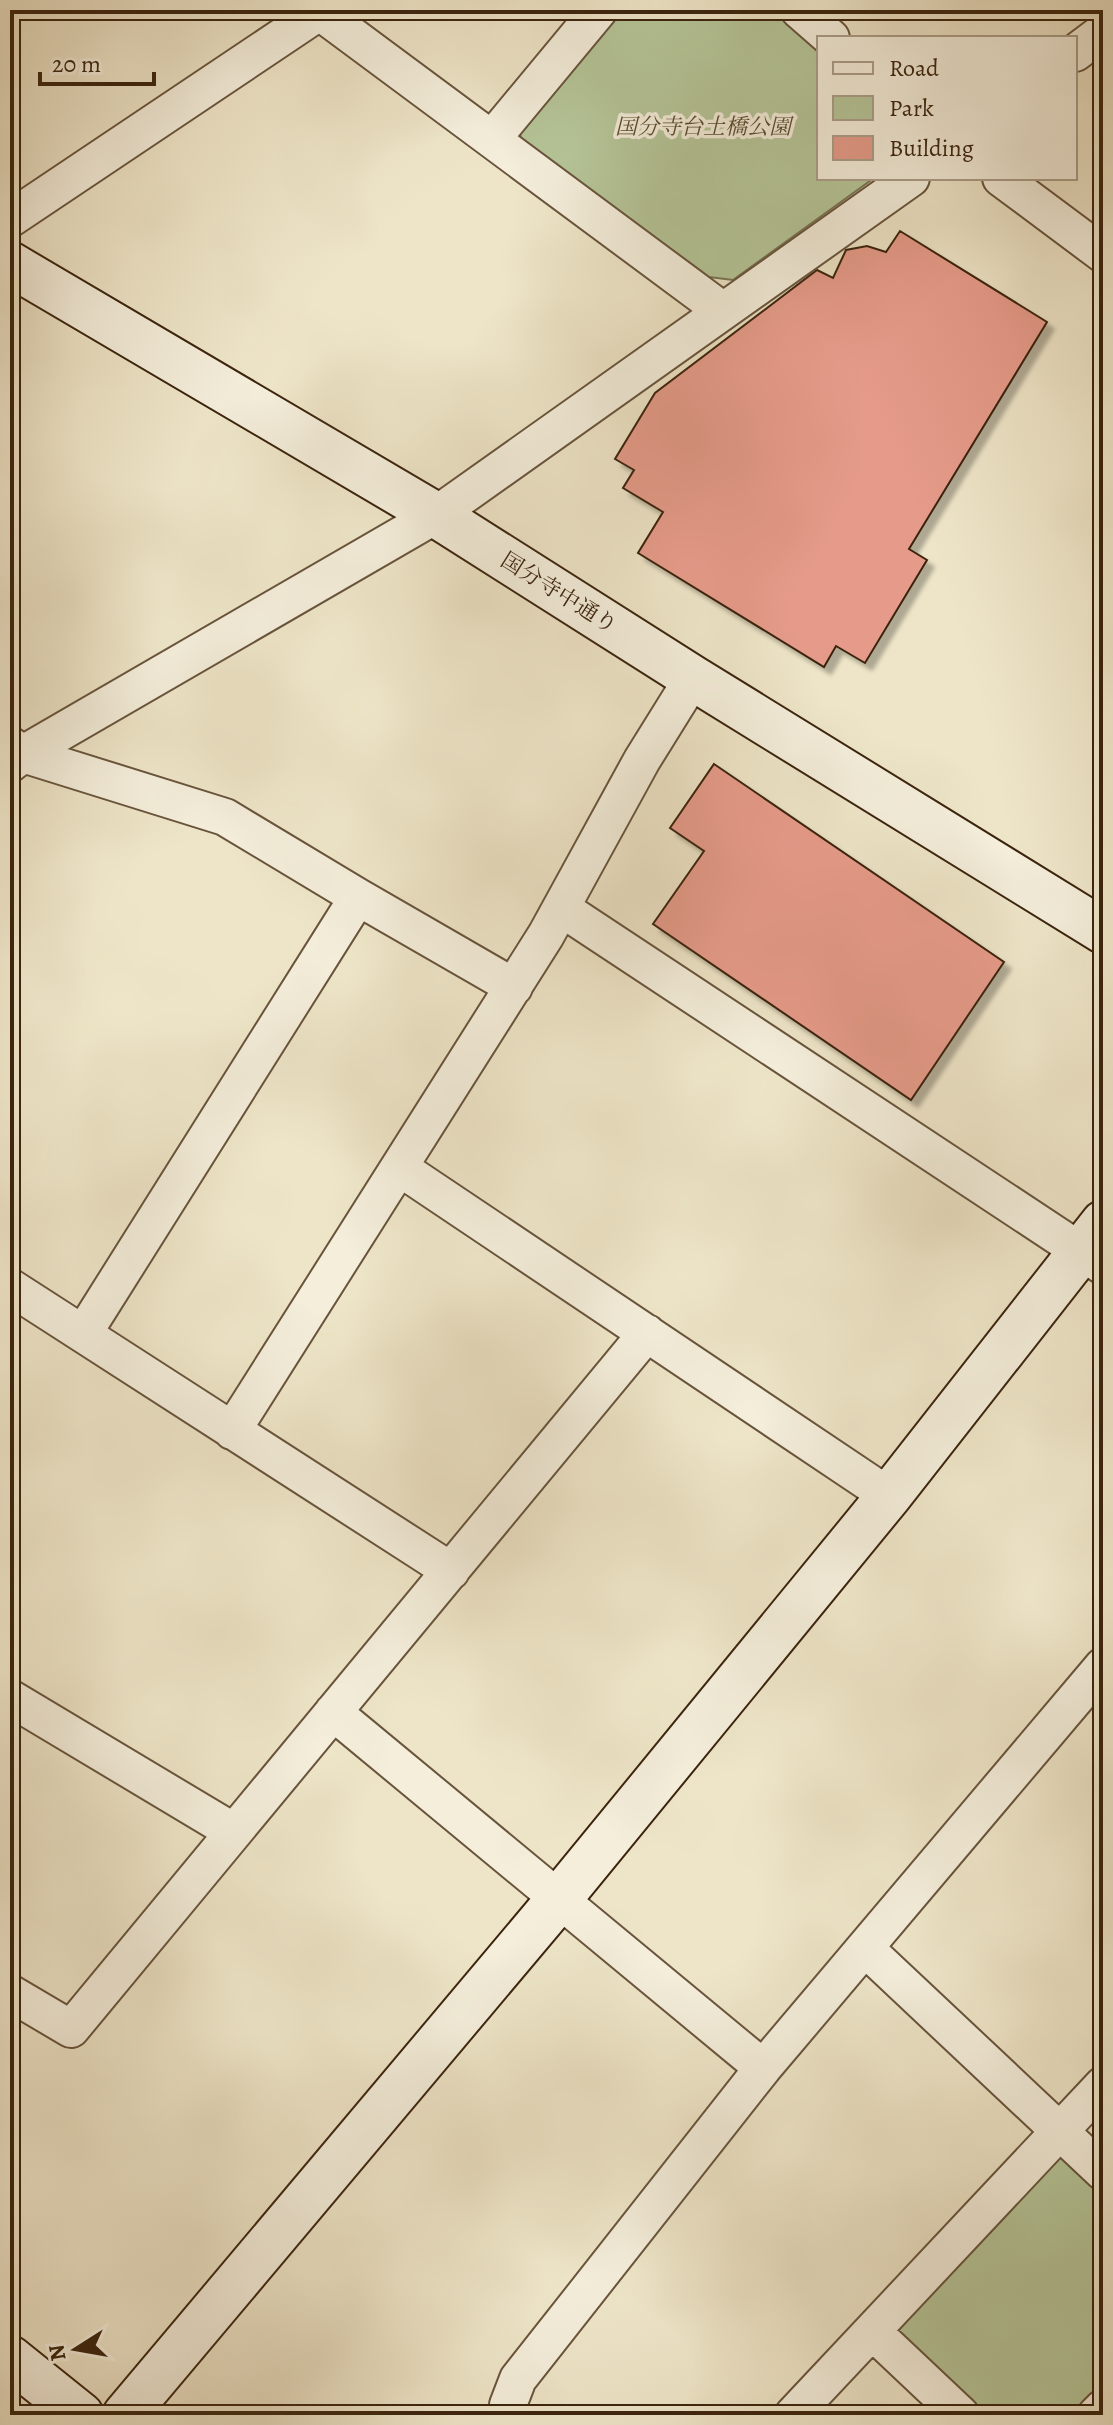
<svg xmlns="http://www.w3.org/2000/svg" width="1113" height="2425" viewBox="0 0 1113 2425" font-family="Alegreya,'Noto Serif JP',serif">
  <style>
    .green { fill: #b5c598; stroke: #787453; stroke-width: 2 }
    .building { fill: #e69b8a; stroke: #3b240e; stroke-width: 2; filter: url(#shadow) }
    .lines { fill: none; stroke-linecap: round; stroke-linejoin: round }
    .street-casing { stroke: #68543c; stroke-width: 40 }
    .secondary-casing { stroke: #3b240e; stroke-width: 48 }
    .street { stroke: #f4eedb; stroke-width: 36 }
    .secondary { stroke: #f4eedb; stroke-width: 44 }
    .labels { text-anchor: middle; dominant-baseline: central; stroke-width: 7; stroke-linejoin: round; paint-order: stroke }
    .park-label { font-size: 22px; font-style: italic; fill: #5a4c30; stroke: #f4eedb }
    .street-label { font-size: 22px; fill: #3b240e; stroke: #f4eedb }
  </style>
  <defs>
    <filter id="shadow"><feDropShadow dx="7" dy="7" stdDeviation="2" flood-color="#0004"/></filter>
  </defs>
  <rect width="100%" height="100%" fill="#eee5c8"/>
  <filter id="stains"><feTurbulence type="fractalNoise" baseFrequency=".0025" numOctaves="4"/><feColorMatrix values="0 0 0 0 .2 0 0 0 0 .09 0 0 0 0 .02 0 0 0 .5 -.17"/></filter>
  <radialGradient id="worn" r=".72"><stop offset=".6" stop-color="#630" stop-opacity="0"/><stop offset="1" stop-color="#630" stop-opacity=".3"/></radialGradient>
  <path class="green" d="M 614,10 L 776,10 L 819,46 L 819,178 L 874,178 L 733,280 L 709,277 L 521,139 L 518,123 Z
    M 1060,2131 L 1103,2172 L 1103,2408 L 1096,2415 L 961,2415 L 872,2331 Z"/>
  <path class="building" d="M 900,231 L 1047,322 L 909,549 L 927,560 L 865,663 L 836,646 L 824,667 L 638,553 L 663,512 L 623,488 L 634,470 L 615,459 L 655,393 L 817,270 L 833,278 L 846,250 L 867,246 L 886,252 Z
    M 714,764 L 1004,962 L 911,1100 L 653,924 L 704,851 L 670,828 Z"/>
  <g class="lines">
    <g class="street-casing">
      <path id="street" d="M 799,10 L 831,38
        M 320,12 L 723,311
        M 1075,53 L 1103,32
        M 492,139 L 599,10
        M 1001,178 L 1103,254
        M 10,219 L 322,10
        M 10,745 L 23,754 L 225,817 L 358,897 L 514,987
        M 10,764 L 23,754 L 436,515 L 911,178
        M 561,908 L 1103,1266
        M 400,1168 L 889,1496
        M 10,1287 L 451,1571
        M 83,1334 L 358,897
        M 232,1431 L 546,935 L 642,760 L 693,678
        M 10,1698 L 234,1832
        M 333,1712 L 763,2068
        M 866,1949 L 1103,2172
        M 10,1993 L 71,2029 L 647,1333
        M 872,2331 L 961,2415
        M 510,2415 L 508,2405 L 518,2379 L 763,2068 L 1103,1666
        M 793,2415 L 1103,2085
        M 1096,2415 L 1103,2408"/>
    </g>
    <g class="secondary-casing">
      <path id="secondary" d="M 10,264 L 436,515 L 693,678 L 1103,931
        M 10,2358 L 81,2415
        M 125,2415 L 559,1899 L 889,1496 L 1103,1223"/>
    </g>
    <use href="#street" class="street"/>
    <use href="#secondary" class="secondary"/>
  </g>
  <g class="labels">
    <g class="park-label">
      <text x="703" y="127">国分寺台土橋公園</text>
    </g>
    <g class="street-label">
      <text transform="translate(559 593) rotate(32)">国分寺中通り</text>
    </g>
  </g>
  <rect width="1113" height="2425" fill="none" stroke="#eee5c8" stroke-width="40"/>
  <rect x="12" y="12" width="1089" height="2401" fill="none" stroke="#3b240e" stroke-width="4"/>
  <rect x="20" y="20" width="1073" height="2385" fill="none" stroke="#3b240e" stroke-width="2"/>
  <rect x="817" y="36" width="260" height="144" fill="#f4eedb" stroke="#aa9d89" stroke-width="2"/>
  <rect x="833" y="62" width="40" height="12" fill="#f4eedb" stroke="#aa9d89" stroke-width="2"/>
  <text x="889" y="76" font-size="24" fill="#3b240e">Road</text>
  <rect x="833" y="96" width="40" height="24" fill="#b5c598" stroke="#aa9d89" stroke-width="2"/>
  <text x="889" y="116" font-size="24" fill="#3b240e">Park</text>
  <rect x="833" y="136" width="40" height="24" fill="#e69b8a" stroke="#aa9d89" stroke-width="2"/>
  <text x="889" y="156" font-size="24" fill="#3b240e">Building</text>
  <g transform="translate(76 2349) rotate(259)" stroke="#f4eedb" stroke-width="6" paint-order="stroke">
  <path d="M0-6L14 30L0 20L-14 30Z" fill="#3b240e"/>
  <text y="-12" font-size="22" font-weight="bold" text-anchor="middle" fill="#3b240e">N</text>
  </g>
  <path d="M40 72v12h114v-12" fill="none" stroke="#3b240e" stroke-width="4"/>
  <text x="52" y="72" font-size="24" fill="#3b240e" stroke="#f4eedb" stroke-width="6" paint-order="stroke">20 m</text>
  <rect width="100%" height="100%" filter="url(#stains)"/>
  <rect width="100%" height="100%" fill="url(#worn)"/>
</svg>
